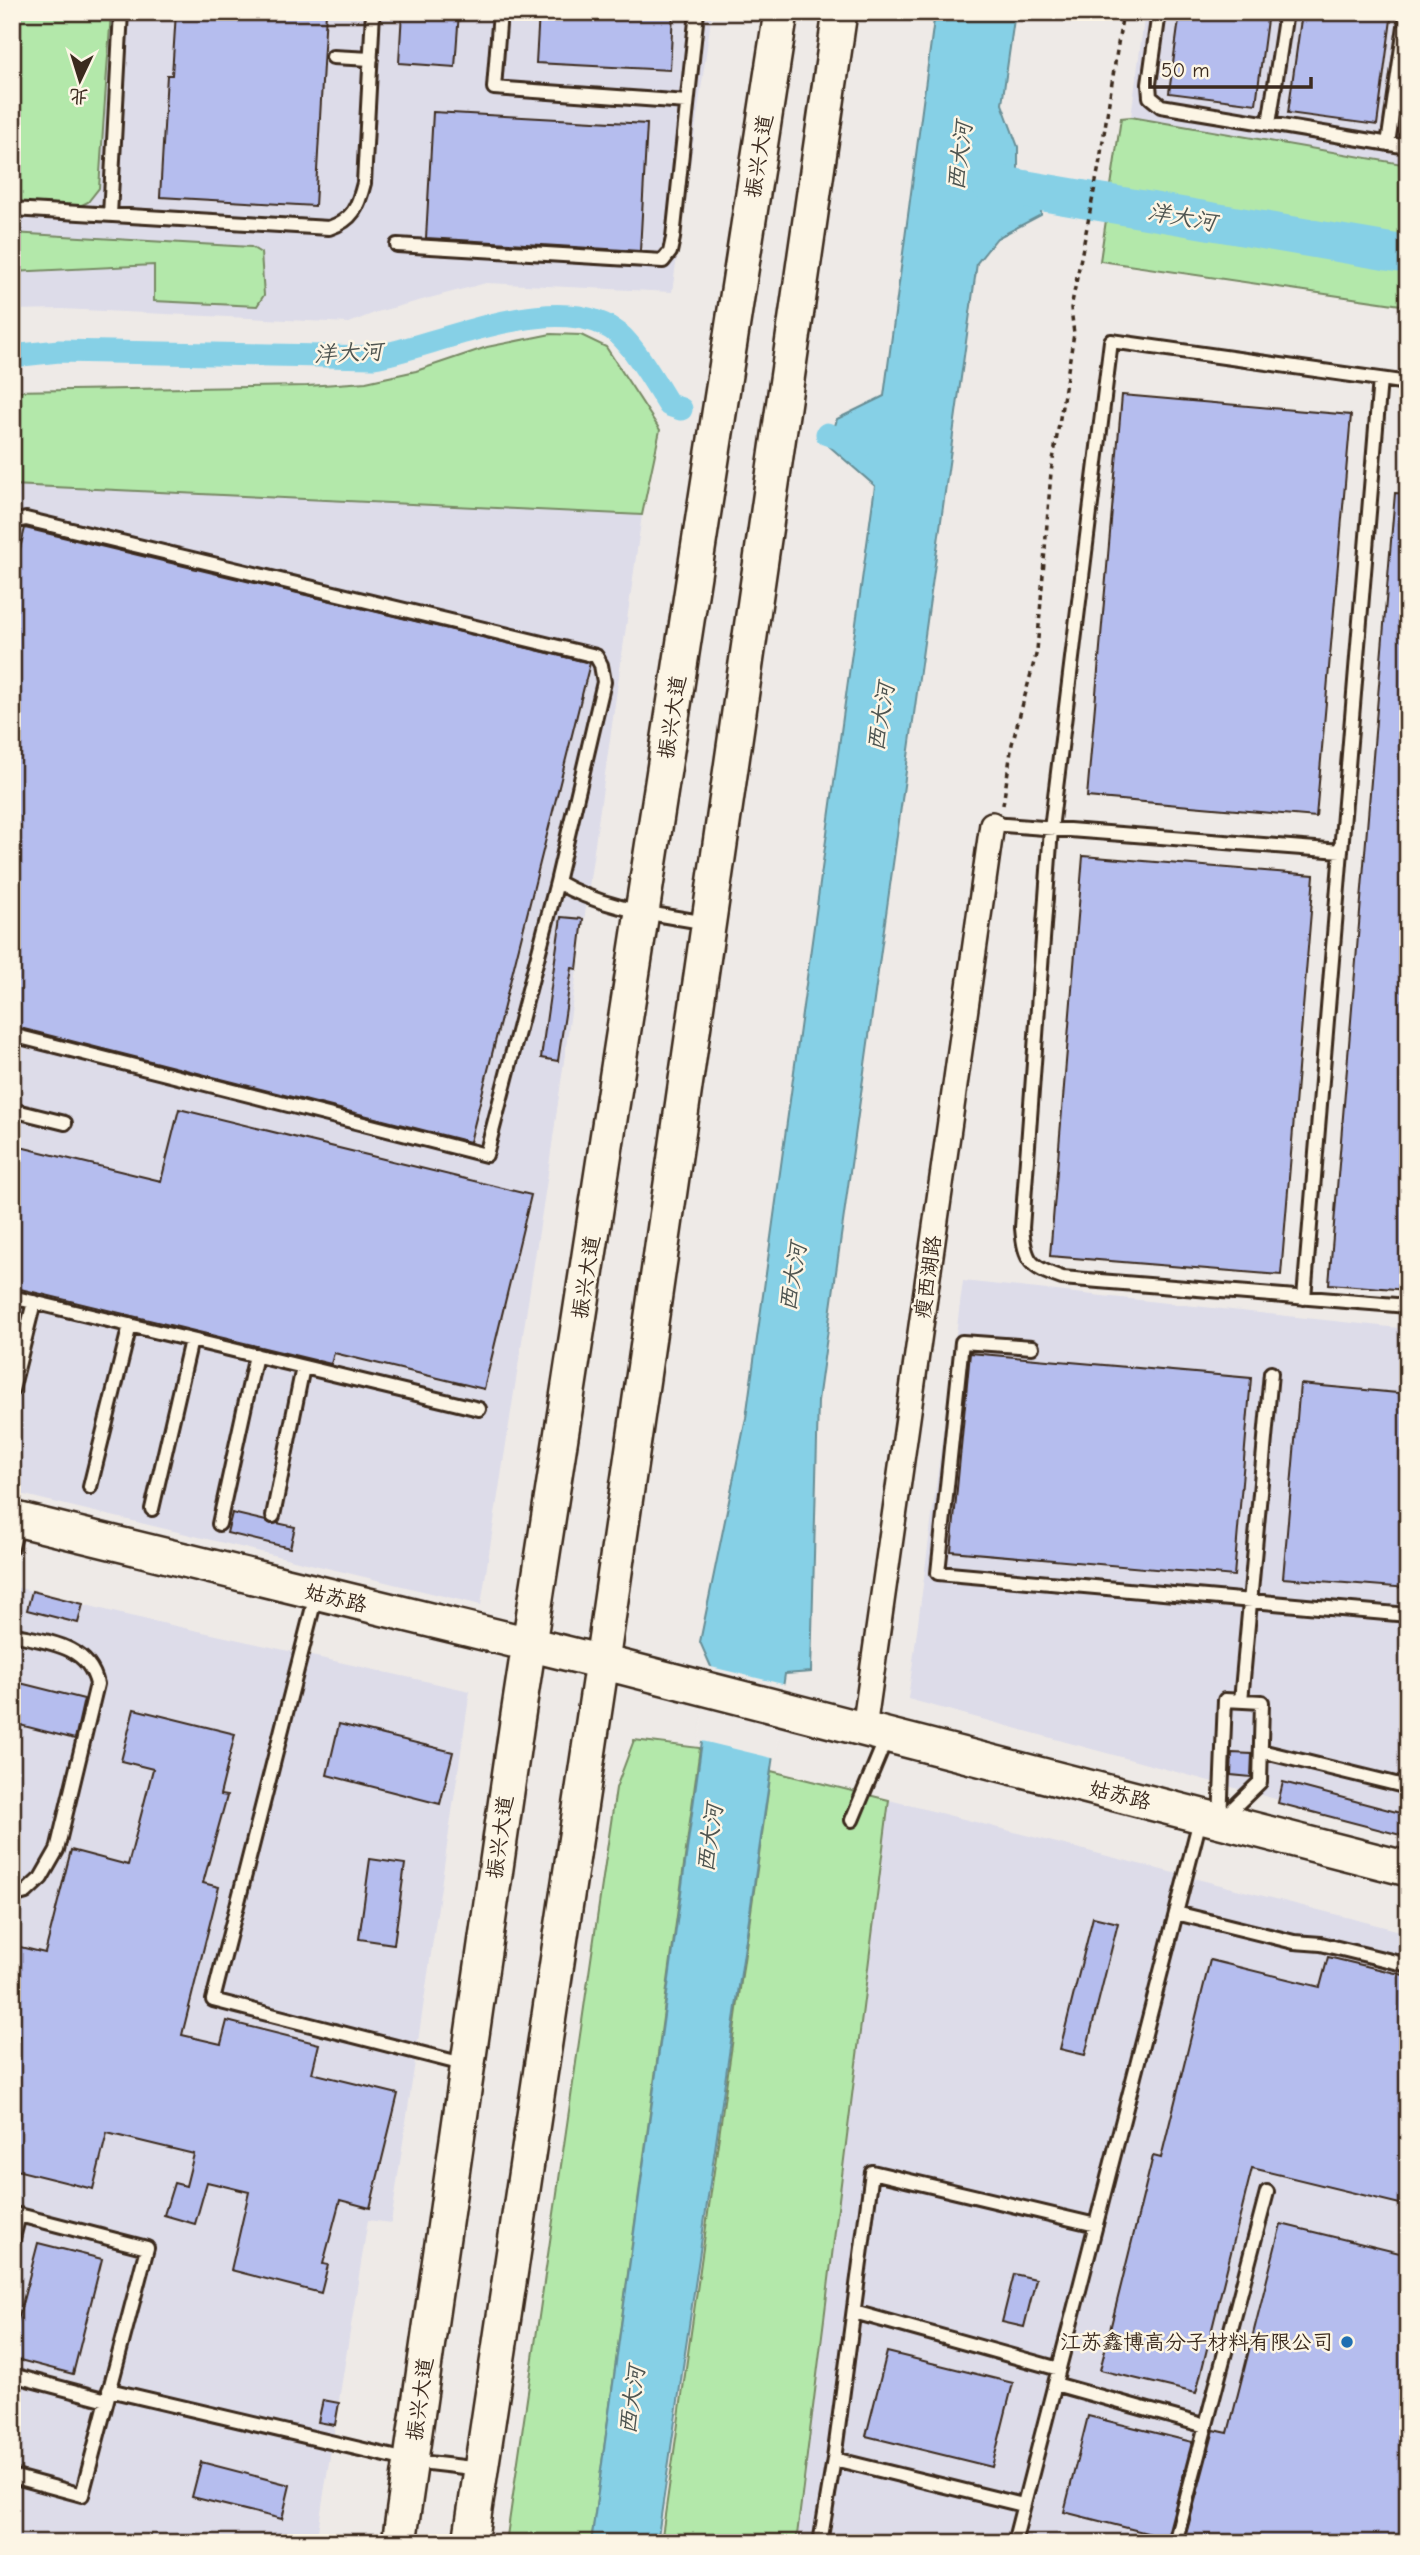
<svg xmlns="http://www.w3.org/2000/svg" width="1420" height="2555" viewBox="0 0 1420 2555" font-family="'Comic Neue','LXGW WenKai TC',sans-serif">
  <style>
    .built { fill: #dddce9 }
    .green { fill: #b3e8aa; stroke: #778964; stroke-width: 2 }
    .water { fill: #86d0e6; stroke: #688e96; stroke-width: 2 }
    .pier { fill: #eeeae7 }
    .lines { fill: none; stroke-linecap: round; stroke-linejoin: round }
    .canal { stroke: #86d0e6; stroke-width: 23 }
    .river { stroke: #86d0e6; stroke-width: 38 }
    .building { fill: #b5bdee; stroke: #3b2a1e; stroke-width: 2 }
    .lane-casing { stroke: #3b2a1e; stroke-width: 18 }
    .street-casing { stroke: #3b2a1e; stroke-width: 28 }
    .secondary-casing { stroke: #3b2a1e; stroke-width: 38 }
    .path { stroke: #3b2a1e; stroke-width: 3.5; stroke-dasharray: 5 5; stroke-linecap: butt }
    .lane { stroke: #fcf5e5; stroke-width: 12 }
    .street { stroke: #fcf5e5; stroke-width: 23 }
    .secondary { stroke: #fcf5e5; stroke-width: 33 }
    .poi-dot { fill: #1f6fb2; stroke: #fcf5e5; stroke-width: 2.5 }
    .labels { text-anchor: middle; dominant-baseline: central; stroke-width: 5; stroke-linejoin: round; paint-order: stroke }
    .street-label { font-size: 21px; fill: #3b2a1e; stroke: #fcf5e5 }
    .poi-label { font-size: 21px; fill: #3b2a1e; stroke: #fcf5e5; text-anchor: end }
    .water-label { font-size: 23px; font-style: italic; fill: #4e5450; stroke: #fcf5e5 }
  </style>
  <rect width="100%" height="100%" fill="#eeeae7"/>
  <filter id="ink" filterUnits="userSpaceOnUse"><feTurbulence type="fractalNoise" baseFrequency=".0143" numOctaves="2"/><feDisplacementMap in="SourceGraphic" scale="14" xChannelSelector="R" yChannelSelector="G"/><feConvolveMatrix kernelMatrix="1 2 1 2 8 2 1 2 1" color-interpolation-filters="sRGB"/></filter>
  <g filter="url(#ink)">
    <path class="built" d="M 12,12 L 712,12 L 672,292 L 486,283 L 377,312 L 349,323 L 62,309 L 12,310 Z
      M 1145,12 L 1408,12 L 1408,165 L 1131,117 Z
      M 12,485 L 642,515 L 547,1180 L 481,1605 L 12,1492 Z
      M 963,1281 L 1408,1329 L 1408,1835 L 908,1699 Z
      M 12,1586 L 121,1614 L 470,1691 L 391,2223 L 368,2220 L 316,2543 L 12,2543 Z
      M 889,1800 L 1408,1933 L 1408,2543 L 796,2543 Z"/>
    <path class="green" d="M 12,12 L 111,12 L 99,188 L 88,202 L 80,206 L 12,203 Z
      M 1131,117 L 1408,165 L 1408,306 L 1100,261 L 1121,118 Z
      M 12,233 L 251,247 L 261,253 L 264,295 L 257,306 L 154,301 L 154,265 L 12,272 Z
      M 551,334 L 581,335 L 606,347 L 660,430 L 642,515 L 12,485 L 12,391 L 307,386 L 366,382 L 416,371 L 487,347 Z
      M 634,1740 L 700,1748 L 591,2543 L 506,2543 L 616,1788 Z
      M 771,1771 L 889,1800 L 796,2543 L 661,2543 Z"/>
    <path class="water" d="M 935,12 L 1015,12 L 1002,104 L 1018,147 L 1018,176 L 1042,185 L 1041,215 L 997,238 L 977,263 L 818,1401 L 811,1672 L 785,1674 L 657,2543 L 591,2543 L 712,1669 L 700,1642 L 746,1418 L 875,486 L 829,446 L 837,419 L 884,396 Z"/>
    <path class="pier" d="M 707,1666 L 787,1685 L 776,1759 L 698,1740 L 708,1670 Z"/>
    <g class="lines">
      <path class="canal" d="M 12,356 L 59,351 L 374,357 C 440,345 568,283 623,338 C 641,357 655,383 669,405 L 681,409
        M 827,434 L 861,446"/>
      <path class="river" d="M 989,183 L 1408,255"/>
    </g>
    <path class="building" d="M 176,12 L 326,12 L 315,206 L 160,197 L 167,75 L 172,75 Z
      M 402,12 L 459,12 L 455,67 L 399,63 Z
      M 539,12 L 673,12 L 670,70 L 536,63 Z
      M 1180,12 L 1268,12 L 1256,104 L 1169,93 Z
      M 1302,12 L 1392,12 L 1377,125 L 1288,113 Z
      M 433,112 L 647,124 L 640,251 L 426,238 Z
      M 1122,395 L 1351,415 L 1316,817 L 1087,797 Z
      M 1395,493 L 1408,494 L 1408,1290 L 1329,1284 Z
      M 25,528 L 590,663 L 470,1142 L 12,1026 L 12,581 Z
      M 1083,856 L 1314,875 L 1281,1275 L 1050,1256 Z
      M 561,917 L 583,919 L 577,969 L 572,968 L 558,1061 L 541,1058 Z
      M 179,1109 L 531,1195 L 484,1389 L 334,1353 L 331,1364 L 12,1287 L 12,1145 L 161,1181 Z
      M 970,1353 L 1251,1378 L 1234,1576 L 951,1551 Z
      M 1300,1384 L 1408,1394 L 1408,1588 L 1283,1578 Z
      M 232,1513 L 266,1521 L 271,1524 L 277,1523 L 295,1527 L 290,1548 L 227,1533 Z
      M 32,1591 L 83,1604 L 78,1623 L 27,1610 Z
      M 12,1681 L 84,1699 L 75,1739 L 12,1723 Z
      M 134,1709 L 235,1734 L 220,1795 L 227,1796 L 203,1883 L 219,1887 L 182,2035 L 221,2044 L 227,2021 L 319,2044 L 312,2073 L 398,2094 L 370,2208 L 340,2200 L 323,2264 L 328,2265 L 321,2293 L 231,2270 L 249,2192 L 207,2182 L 195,2224 L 164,2215 L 174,2183 L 186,2186 L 194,2154 L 107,2133 L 93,2189 L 12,2169 L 12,2067 L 20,2036 L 12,2036 L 12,1945 L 45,1953 L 71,1850 L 128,1865 L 153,1769 L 121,1761 Z
      M 339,1724 L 453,1752 L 440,1804 L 327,1775 Z
      M 1232,1753 L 1252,1754 L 1251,1777 L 1231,1775 Z
      M 1283,1782 L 1408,1815 L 1408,1837 L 1278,1803 Z
      M 370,1859 L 405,1864 L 394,1944 L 359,1939 Z
      M 1093,1917 L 1118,1923 L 1085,2055 L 1060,2049 Z
      M 1328,1957 L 1408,1976 L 1408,2206 L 1252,2168 L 1196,2393 L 1100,2370 L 1153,2156 L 1161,2158 L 1210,1960 L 1320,1987 Z
      M 1281,2224 L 1408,2255 L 1408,2543 L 1184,2542 L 1214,2430 L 1228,2433 Z
      M 38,2243 L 102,2259 L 73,2374 L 12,2358 L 12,2343 Z
      M 1014,2274 L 1036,2279 L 1024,2327 L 1002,2322 Z
      M 887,2352 L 1013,2383 L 992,2467 L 866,2436 Z
      M 323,2400 L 339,2403 L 335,2425 L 318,2422 Z
      M 1088,2416 L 1192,2442 L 1167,2538 L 1064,2512 Z
      M 201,2462 L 290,2485 L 282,2519 L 192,2497 Z"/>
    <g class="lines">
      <g class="lane-casing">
        <path id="lane" d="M 500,12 L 494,88 L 687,102
          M 1159,12 L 1149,84 L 1150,97 L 1161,106 L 1408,147
          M 333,57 L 371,59
          M 1269,124 L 1286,12
          M 1388,144 L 1407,12
          M 12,209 L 329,228 C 353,220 358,207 364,183 L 373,12
          M 110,215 L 121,12
          M 397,245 L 663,261 L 670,252 L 673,238 L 697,12
          M 1408,383 L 1111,341 L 1051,829 L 1022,1228 C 1025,1262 1030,1267 1062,1278 L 1408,1306
          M 12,526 L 17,521 L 26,519 L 596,656 L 601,665 L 604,682 L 557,882 L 486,1155 L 12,1035
          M 992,824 L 1341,851
          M 557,882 C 603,909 656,914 708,923
          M 12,1110 L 65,1123
          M 12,1297 L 479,1409
          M 1304,1298 L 1380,379
          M 1032,1347 L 962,1342 L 938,1573 L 1408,1615
          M 12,1390 L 34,1302
          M 90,1487 L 130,1325
          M 152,1509 L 191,1340
          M 273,1516 L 303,1367
          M 219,1524 L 256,1355
          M 12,1547 L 19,1520
          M 316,1595 L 213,2000 L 467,2065
          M 12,1634 C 46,1642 88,1644 97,1684 L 57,1850 L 41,1878 L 26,1892 L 12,1896
          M 1225,1700 L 1262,1702 L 1260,1782 L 1220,1821 Z
          M 1241,1701 L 1271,1373
          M 1261,1751 L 1408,1787
          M 852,1820 L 887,1736
          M 1176,1913 L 1294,1942 L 1321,1944 L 1408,1965
          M 12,2242 L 19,2215 L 147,2248 L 82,2495 L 12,2476
          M 854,2312 L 1059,2369
          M 12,2375 L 107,2400
          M 1055,2384 L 1206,2426
          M 109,2390 L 411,2461 L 481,2469
          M 834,2459 L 1023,2505
          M 820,2543 L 834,2459 L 872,2172 L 1096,2225
          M 1014,2543 L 1201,1816
          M 1175,2543 L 1267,2192"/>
      </g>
      <g class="street-casing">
        <path id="street" d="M 864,1729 L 992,824"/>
      </g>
      <g class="secondary-casing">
        <path id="secondary" d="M 12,1518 L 602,1662 L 1408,1869
          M 399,2543 L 518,1715 L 781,12
          M 470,2543 L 602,1662 L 840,12"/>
      </g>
      <path class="path" d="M 1003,805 L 1012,744 L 1037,651 L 1051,472 L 1074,334 L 1071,308 L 1099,166 L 1123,12"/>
      <use href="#lane" class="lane"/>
      <use href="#street" class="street"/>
      <use href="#secondary" class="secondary"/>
    </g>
  </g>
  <circle class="poi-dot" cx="1347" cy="2342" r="7"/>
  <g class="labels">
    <g class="street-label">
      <text transform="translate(759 156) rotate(-81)">振兴大道</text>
      <text transform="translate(672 717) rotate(-81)">振兴大道</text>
      <text transform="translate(586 1277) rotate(-81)">振兴大道</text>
      <text transform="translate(928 1277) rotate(-82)">瘦西湖路</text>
      <text transform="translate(336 1598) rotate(14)">姑苏路</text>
      <text transform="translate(1120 1795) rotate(14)">姑苏路</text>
      <text transform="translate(500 1837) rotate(-82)">振兴大道</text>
      <text transform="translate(420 2399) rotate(-82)">振兴大道</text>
    </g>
    <g class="poi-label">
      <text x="1333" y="2342">江苏鑫博高分子材料有限公司</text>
    </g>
    <g class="water-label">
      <text transform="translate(960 156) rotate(-83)">西大河</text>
      <text transform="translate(1182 217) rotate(10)">洋大河</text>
      <text transform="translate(348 353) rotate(-3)">洋大河</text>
      <text transform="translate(881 717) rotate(-81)">西大河</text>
      <text transform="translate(793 1277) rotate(-81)">西大河</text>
      <text transform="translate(710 1838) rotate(-82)">西大河</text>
      <text transform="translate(632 2400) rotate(-82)">西大河</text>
    </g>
  </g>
  <rect width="1420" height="2555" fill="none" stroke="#fcf5e5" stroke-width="42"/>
  <rect x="21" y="21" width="1378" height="2513" fill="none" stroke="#3b2a1e" stroke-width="2.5" filter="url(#ink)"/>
  <g transform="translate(80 80) rotate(184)" stroke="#fcf5e5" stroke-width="5" paint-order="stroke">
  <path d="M0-5L12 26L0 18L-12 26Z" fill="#3b2a1e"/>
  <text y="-10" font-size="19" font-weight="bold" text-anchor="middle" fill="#3b2a1e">北</text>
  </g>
  <path d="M1150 77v10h161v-10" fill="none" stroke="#3b2a1e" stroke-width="3.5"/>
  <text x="1161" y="77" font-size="21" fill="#3b2a1e" stroke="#fcf5e5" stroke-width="5" paint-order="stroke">50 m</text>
</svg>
